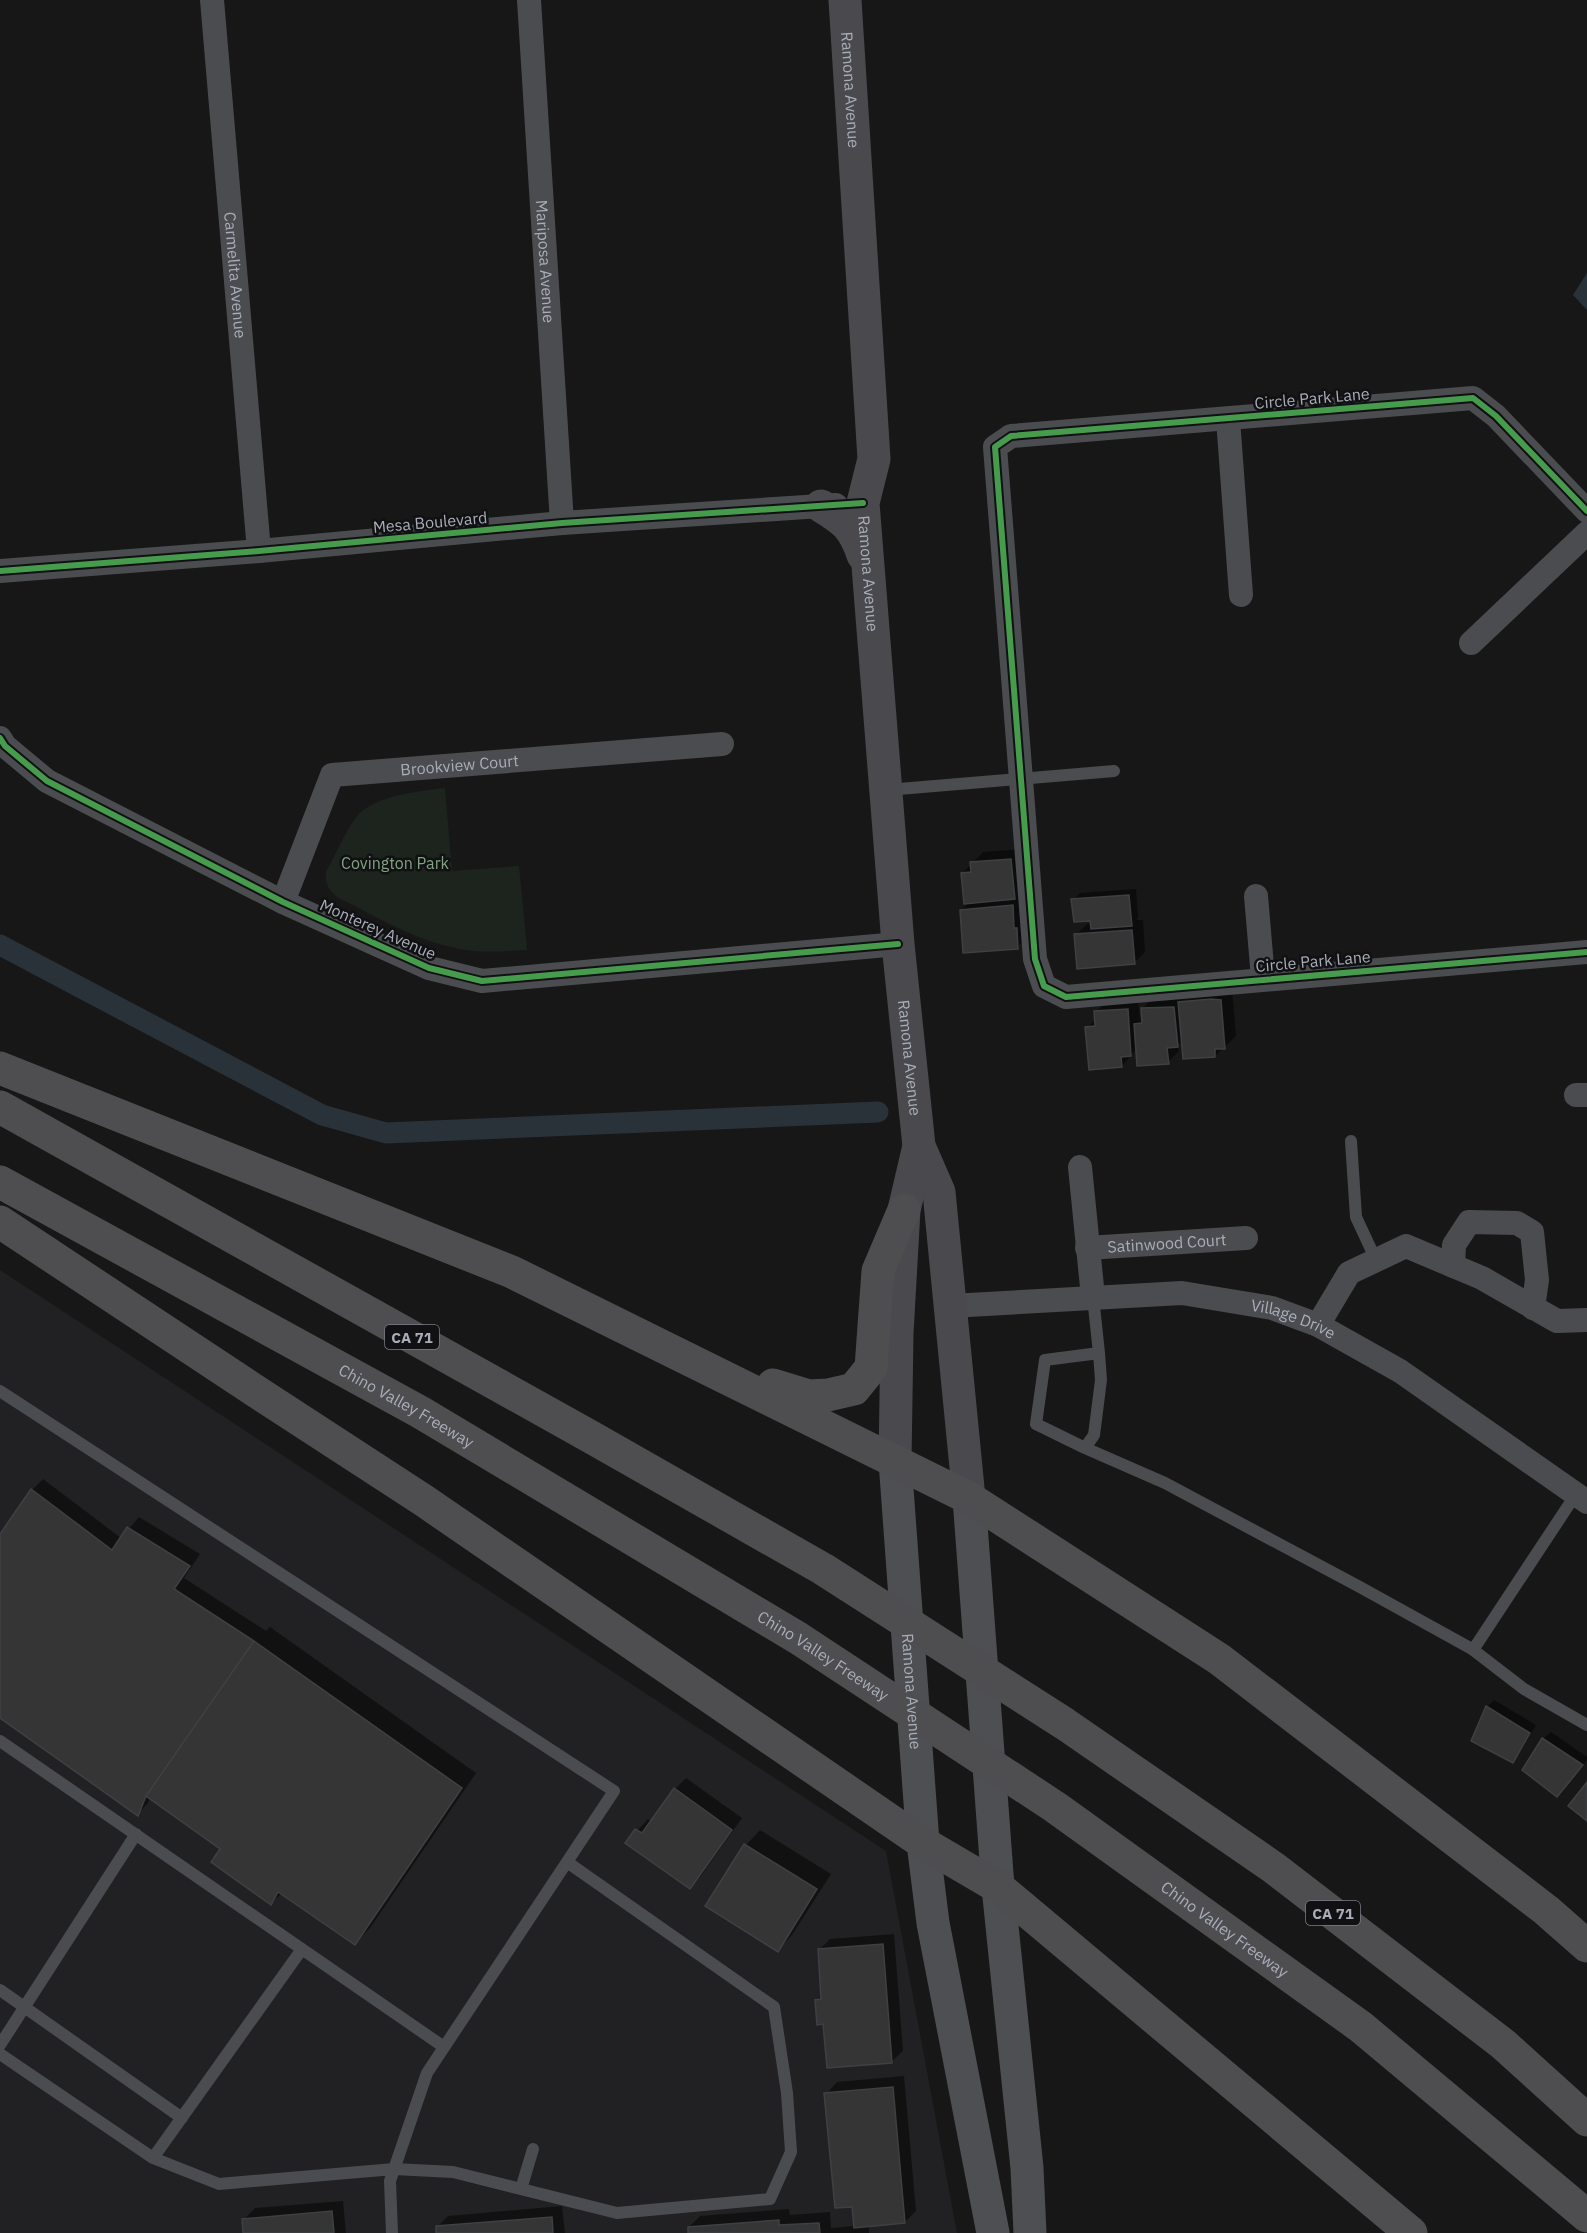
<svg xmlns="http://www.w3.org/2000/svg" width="1587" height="2233" viewBox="0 0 1587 2233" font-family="'IBM Plex Sans',sans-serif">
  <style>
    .built { fill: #212123 }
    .green { fill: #1d241e }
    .water { fill: #2a3239 }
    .shadow { fill: #0007 }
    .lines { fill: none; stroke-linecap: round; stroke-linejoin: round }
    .canal { stroke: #2a3239; stroke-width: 21 }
    .building { fill: #353536; stroke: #3f4043; stroke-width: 1.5 }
    .lane { stroke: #4b4c50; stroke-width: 12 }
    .street { stroke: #4b4c50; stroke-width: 24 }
    .secondary { stroke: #4a4a4e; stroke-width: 33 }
    .primary { stroke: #4d4f52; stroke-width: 33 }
    .highway { stroke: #4e4e51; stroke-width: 33 }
    .cycleway-casing { stroke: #111113; stroke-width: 10 }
    .cycleway { stroke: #469c4c; stroke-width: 6 }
    .labels { text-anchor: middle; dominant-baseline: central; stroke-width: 5; stroke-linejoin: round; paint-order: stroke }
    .shield { fill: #111113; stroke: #7b7e86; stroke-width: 1.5 }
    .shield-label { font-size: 15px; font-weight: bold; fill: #a8adb8 }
    .street-label { font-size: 16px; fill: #a8adb8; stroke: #111113 }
    .park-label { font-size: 16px; fill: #7fa381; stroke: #111113 }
  </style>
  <rect width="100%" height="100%" fill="#171717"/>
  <path class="built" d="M 0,1270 L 886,1851 L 957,2233 L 0,2233 Z"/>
  <path class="green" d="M 445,788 L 452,871 L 519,866 L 527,950 C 507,951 487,953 466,950 C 419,943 379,918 337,897 C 328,889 325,884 326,872 C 334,858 350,821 361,812 C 381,795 420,791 445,788 Z"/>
  <path class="water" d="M 1587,273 L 1587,310 L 1573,295 Z"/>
  <path class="shadow" d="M 1022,849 L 1025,887 L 1017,896 L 1023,895 L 1028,936 L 1017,947 L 961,910 L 970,902 L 963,873 L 983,852 Z
    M 1136,889 L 1138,918 L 1136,920 L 1143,920 L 1145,952 L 1134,963 L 1076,935 L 1087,924 L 1092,923 L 1091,920 L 1073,900 L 1080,893 Z
    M 1232,989 L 1236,1036 L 1215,1056 L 1183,1040 L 1178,1045 L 1179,1051 L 1168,1062 L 1137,1048 L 1122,1066 L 1087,1028 L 1096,1019 L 1096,1012 L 1107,1001 L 1138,999 L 1140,1020 L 1143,1017 L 1142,1009 L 1153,998 Z
    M 43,1479 L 121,1538 L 139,1517 L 200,1554 L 184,1578 L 266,1631 L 270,1627 L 476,1773 L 370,1928 L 355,1943 L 282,1893 L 271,1903 L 222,1849 L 150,1798 L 148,1803 L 138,1814 L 0,1716 L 0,1536 L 32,1490 Z
    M 1494,1700 L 1536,1725 L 1519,1754 L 1512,1761 L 1487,1707 Z
    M 1551,1732 L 1587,1757 L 1587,1760 L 1564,1788 L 1543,1739 Z
    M 686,1778 L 742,1818 L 701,1876 L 690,1887 L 627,1842 L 648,1819 L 652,1822 L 675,1789 Z
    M 760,1830 L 831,1874 L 792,1935 L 778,1950 L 707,1906 L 746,1845 Z
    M 894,1934 L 903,2051 L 891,2062 L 825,2022 L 817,2000 L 823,1994 L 819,1950 L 830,1939 Z
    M 904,2076 L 916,2211 L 905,2222 L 869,2225 L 869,2233 L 690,2233 L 689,2227 L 700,2216 L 789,2209 L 790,2215 L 830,2212 L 831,2228 L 855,2226 L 853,2205 L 826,2094 L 837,2082 Z
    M 343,2201 L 346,2233 L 245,2233 L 243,2220 L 255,2208 Z
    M 562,2206 L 565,2233 L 438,2233 L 437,2227 L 448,2216 Z"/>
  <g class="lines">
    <path class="canal" d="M 0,945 L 322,1115 L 386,1133 L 878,1112"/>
  </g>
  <path class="building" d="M 1011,859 L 1015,899 L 964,904 L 961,873 L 971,872 L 970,862 Z
    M 1129,895 L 1132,926 L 1091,929 L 1090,921 L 1074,922 L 1071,899 Z
    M 1013,905 L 1014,928 L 1017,928 L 1018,949 L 963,953 L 960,910 Z
    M 1132,930 L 1135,964 L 1077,969 L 1074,934 Z
    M 1211,999 L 1221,1000 L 1225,1049 L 1215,1049 L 1215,1057 L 1183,1059 L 1178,1002 Z
    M 1174,1007 L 1178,1047 L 1167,1048 L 1169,1064 L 1137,1066 L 1134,1024 L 1142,1023 L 1141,1008 Z
    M 1128,1009 L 1131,1056 L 1121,1057 L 1122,1067 L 1089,1070 L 1085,1027 L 1095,1026 L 1094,1011 Z
    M 31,1489 L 112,1550 L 127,1527 L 190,1566 L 174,1589 L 254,1641 L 146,1796 L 138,1816 L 0,1718 L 0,1534 Z
    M 254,1641 L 462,1788 L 355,1945 L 278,1892 L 271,1905 L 211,1862 L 220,1849 L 146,1796 Z
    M 1486,1706 L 1530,1733 L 1513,1763 L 1471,1741 Z
    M 1542,1738 L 1583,1765 L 1557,1797 L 1522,1770 Z
    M 1587,1782 L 1587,1821 L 1568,1806 Z
    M 674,1788 L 732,1830 L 690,1889 L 625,1843 L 635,1829 L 642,1833 Z
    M 744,1844 L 817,1889 L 778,1952 L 705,1906 Z
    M 883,1944 L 892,2063 L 827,2068 L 823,2024 L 817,2025 L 815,2000 L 821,1999 L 818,1949 Z
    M 893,2087 L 905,2223 L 854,2228 L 852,2207 L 835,2208 L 824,2093 Z
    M 332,2211 L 334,2233 L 243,2233 L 242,2219 Z
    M 552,2217 L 553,2233 L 436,2233 L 436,2226 Z
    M 779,2220 L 779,2225 L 819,2223 L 820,2233 L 688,2233 L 688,2227 Z"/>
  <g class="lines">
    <path class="lane" d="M 887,790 L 1114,771
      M 1351,1141 L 1356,1217 L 1376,1260
      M 1093,1297 L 1099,1353
      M 0,1391 L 614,1791 L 427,2073 L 390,2181 L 392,2233
      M 1085,1448 L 1094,1435 L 1101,1380 L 1099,1353 L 1045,1360 L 1036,1424 L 1085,1448 L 1165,1483 L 1358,1586 L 1472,1649 L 1524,1689 L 1587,1725
      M 1473,1650 L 1576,1494
      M 0,1741 L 444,2047
      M 0,1990 L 182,2118
      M 0,2045 L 136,1834
      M 0,2054 L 153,2158 L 219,2184 L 394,2169 L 453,2172 L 617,2213 L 770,2199 L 791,2152 L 787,2093 L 774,2007 L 567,1862
      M 153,2158 L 302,1949
      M 521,2189 L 533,2149"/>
    <g class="street">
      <path id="s1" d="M 212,0 L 259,551"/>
      <path id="s2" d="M 529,0 L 562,523"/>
      <path d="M 1228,419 L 1241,595"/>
      <path d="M 1587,511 L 1496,416 L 1473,398 L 1011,436 L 995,447 L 1035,959 L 1044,986 L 1066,997 L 1587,952"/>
      <path d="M 0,571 L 259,551 L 562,523 L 836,505"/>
      <path d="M 1471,643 L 1587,533"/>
      <path d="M 0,738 L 5,746 L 47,781 L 283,902 L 429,968 L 482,981 L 898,944"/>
      <path d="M 1256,896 L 1263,978"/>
      <path id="s3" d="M 283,902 L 332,775 L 722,744"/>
      <path d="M 1576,1095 L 1587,1095"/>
      <path d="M 1080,1167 L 1093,1297"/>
      <path id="s4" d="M 1087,1248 L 1246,1238"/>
      <path d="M 1453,1266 L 1454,1245 L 1469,1222 L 1517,1223 L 1532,1232 L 1537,1280 L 1533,1308"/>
      <path id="s5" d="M 951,1306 L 1182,1293 L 1272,1308 L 1318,1325 L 1400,1371 L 1587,1502"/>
      <path d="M 1318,1325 L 1349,1273 L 1406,1246 L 1482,1278 L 1557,1321 L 1587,1320"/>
    </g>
    <g class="secondary">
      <path id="s6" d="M 845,0 L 874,459 L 863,503 L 898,944 L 919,1146 L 939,1192 L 969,1498"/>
      <path d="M 821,506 C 846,521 854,528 863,555"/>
      <path d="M 895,1461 L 897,1333 L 904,1210 L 919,1146"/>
    </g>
    <g class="primary">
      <path id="s7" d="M 895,1461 L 923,1843 L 933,1923 L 993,2233"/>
      <path d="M 969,1498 L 998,1887 L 1027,2168 L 1030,2233"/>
    </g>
    <g class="highway">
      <path d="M 0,1068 L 512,1272 L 969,1498 L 1219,1659 L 1546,1910 L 1587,1946"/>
      <path d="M 0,1107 L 591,1437 L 823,1569 L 1065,1724 L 1274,1868 L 1503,2044 L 1587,2120"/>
      <path id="s8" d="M 0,1182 L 420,1412 L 798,1638 L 1055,1807 L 1361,2027 L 1587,2216"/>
      <path d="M 0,1222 L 257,1392 L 423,1500 L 923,1843 L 998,1887 L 1411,2233"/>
      <path d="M 773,1385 L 809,1396 L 828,1395 L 854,1389 L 871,1368 L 878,1271 L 904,1210"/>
    </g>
    <g class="cycleway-casing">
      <path id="cycleway" d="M 1587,511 L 1496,416 L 1473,398 L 1011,436 L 995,447 L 1035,959 L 1044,986 L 1066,997 L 1587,952
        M 0,571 L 259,551 L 562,523 L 863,503
        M 0,738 L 5,746 L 47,781 L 283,902 L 429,968 L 482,981 L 898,944"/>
    </g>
    <use href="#cycleway" class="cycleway"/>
  </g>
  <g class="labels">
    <g class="shield">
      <rect x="385" y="1325" width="54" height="24" rx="4.5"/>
      <rect x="1306" y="1901" width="54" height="24" rx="4.5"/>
    </g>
    <g class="shield-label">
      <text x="412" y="1337">CA 71</text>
      <text x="1333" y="1913">CA 71</text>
    </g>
    <g class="street-label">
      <text stroke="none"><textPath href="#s6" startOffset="90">Ramona Avenue</textPath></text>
      <text stroke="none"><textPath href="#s2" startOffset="262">Mariposa Avenue</textPath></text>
      <text stroke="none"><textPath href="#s1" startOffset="276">Carmelita Avenue</textPath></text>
      <text transform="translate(1312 398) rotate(-5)">Circle Park Lane</text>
      <text transform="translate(430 522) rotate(-5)">Mesa Boulevard</text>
      <text stroke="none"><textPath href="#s6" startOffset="576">Ramona Avenue</textPath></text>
      <text stroke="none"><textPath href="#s3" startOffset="264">Brookview Court</textPath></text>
      <text transform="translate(378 929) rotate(24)">Monterey Avenue</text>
      <text transform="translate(1313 961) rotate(-5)">Circle Park Lane</text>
      <text stroke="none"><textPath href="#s6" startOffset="1062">Ramona Avenue</textPath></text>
      <text stroke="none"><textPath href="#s4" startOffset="80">Satinwood Court</textPath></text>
      <text stroke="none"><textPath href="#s5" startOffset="346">Village Drive</textPath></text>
      <text stroke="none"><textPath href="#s8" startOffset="464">Chino Valley Freeway</textPath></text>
      <text stroke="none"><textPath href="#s8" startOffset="950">Chino Valley Freeway</textPath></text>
      <text stroke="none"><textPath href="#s7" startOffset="231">Ramona Avenue</textPath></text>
      <text stroke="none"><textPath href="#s8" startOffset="1436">Chino Valley Freeway</textPath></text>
    </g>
    <g class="park-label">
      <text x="395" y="863">Covington Park</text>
    </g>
  </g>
</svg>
